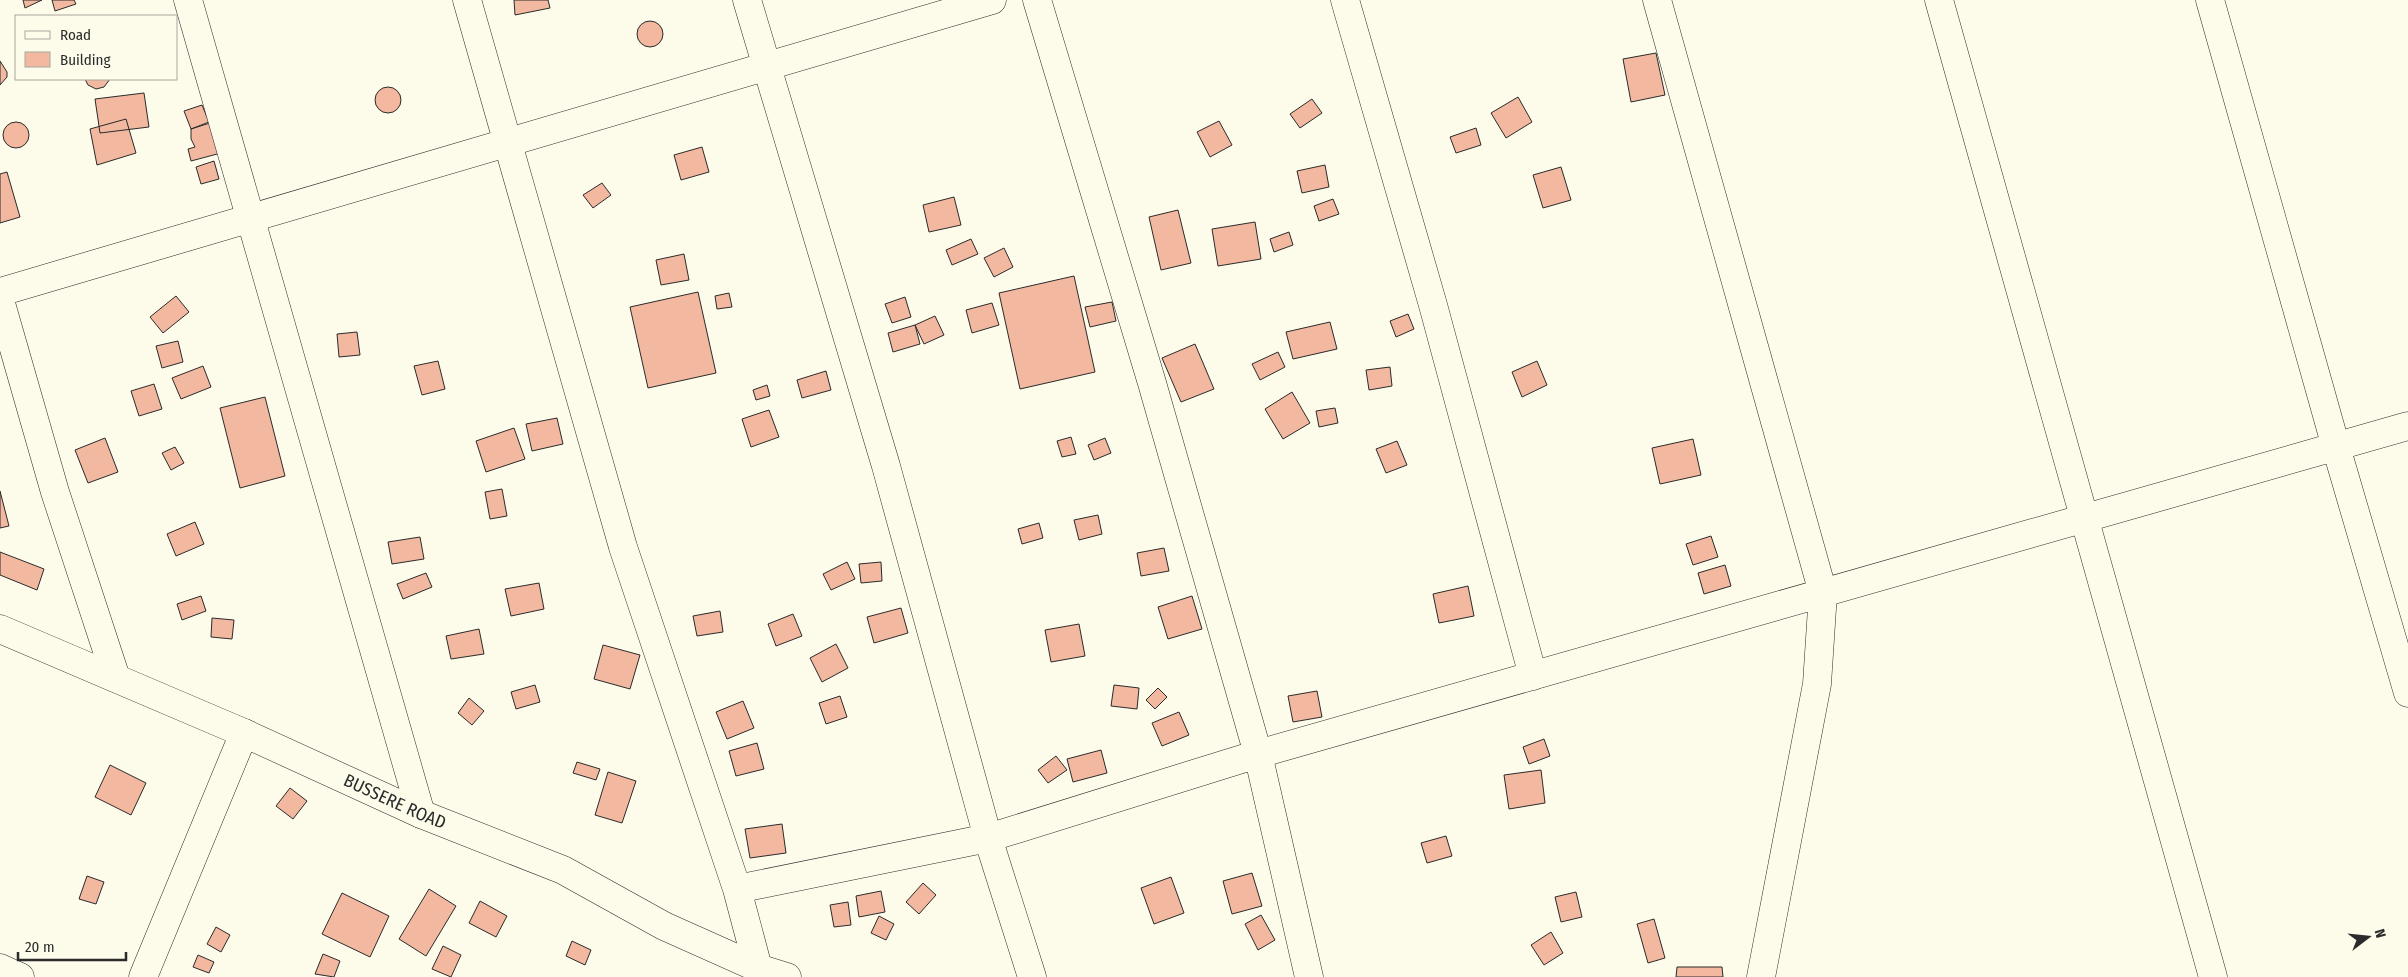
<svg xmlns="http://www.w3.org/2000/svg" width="2408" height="977" viewBox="0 0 2408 977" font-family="'Fira Sans Condensed',sans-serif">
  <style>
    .building { fill: #f2b8a0; stroke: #2b2b2b }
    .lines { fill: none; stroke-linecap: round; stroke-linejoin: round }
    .street-casing { stroke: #2b2b2b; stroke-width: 29 }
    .secondary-casing { stroke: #2b2b2b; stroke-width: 29 }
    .primary-casing { stroke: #2b2b2b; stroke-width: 29 }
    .street { stroke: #fdfbea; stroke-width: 28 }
    .secondary { stroke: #fdfbea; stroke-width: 28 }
    .primary { stroke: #fdfbea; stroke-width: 28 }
    .labels { text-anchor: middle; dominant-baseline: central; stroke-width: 4; stroke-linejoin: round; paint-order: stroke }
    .street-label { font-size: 18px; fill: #2b2b2b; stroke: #fdfbea }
  </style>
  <rect width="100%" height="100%" fill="#fdfbea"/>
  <path class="building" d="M 23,0 L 42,0 L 25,8 Z
    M 52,0 L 74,0 L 76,4 L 55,11 Z
    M 514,0 L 548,0 L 550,8 L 515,15 Z
    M637 34a13 13 0 1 1 26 0a13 13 0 1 1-26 0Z
    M 1656,53 L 1665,95 L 1631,102 L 1623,59 Z
    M 0,61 L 7,72 L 7,77 L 0,85 Z
    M 85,79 L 110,79 L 104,87 L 96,89 L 88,85 Z
    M375 100a13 13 0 1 1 26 0a13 13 0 1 1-26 0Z
    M 144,93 L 149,127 L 100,133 L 95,99 Z
    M 1518,97 L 1532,122 L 1506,138 L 1491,113 Z
    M 1312,99 L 1322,113 L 1300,128 L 1290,114 Z
    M 202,105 L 209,122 L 191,129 L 184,111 Z
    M 126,119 L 136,153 L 97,165 L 90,129 Z
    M 1219,121 L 1232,145 L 1210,157 L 1197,132 Z
    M3 135a13 13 0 1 1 26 0a13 13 0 1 1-26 0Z
    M 213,122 L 221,153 L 191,161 L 188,149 L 195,147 L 191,139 L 191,129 Z
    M 1476,128 L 1481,145 L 1456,153 L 1450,137 Z
    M 702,147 L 709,172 L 681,180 L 674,155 Z
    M 214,161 L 219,179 L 201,184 L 196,167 Z
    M 1325,165 L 1329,187 L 1302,193 L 1297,171 Z
    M 1561,167 L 1571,200 L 1543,208 L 1533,175 Z
    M 7,172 L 20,217 L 0,223 L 0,174 Z
    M 602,183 L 611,195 L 593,208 L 583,195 Z
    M 954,197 L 961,225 L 929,232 L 923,205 Z
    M 1333,199 L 1339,214 L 1319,221 L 1314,206 Z
    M 1178,210 L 1191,263 L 1161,270 L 1149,217 Z
    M 1255,222 L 1261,259 L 1218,266 L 1212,229 Z
    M 1289,232 L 1293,245 L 1274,252 L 1270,239 Z
    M 971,239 L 978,254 L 952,265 L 946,250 Z
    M 1004,248 L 1013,267 L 994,277 L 984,258 Z
    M 684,254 L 689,280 L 661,285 L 656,260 Z
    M 1074,276 L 1095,372 L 1020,389 L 999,293 Z
    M 698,292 L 716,373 L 648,388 L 630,307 Z
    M 729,293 L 732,307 L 717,309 L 715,296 Z
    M 176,296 L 189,312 L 163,333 L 150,317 Z
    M 905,297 L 911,317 L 892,323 L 885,304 Z
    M 1112,302 L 1116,321 L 1090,327 L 1085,307 Z
    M 992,303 L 999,325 L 972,333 L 966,310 Z
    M 1408,314 L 1414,329 L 1396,337 L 1390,321 Z
    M 935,316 L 944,335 L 924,344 L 915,325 Z
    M 1330,322 L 1337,349 L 1293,359 L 1286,332 Z
    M 915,325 L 920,344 L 893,352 L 888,333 Z
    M 357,332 L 360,355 L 339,357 L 337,334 Z
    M 178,341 L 183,362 L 162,368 L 156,346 Z
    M 1195,344 L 1214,389 L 1181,402 L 1162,358 Z
    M 1278,352 L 1285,367 L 1260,380 L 1252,364 Z
    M 438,361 L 445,389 L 422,395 L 414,366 Z
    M 1537,361 L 1547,385 L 1522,397 L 1512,372 Z
    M 203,366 L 211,387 L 181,399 L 172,378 Z
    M 1390,367 L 1392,386 L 1369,390 L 1366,370 Z
    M 826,371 L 831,390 L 802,398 L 797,380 Z
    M 154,384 L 162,409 L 139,416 L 131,391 Z
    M 767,385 L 770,396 L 756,400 L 753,390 Z
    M 1292,392 L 1310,423 L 1283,439 L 1265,409 Z
    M 265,397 L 285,476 L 240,488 L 220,408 Z
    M 1335,408 L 1338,423 L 1319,427 L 1316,411 Z
    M 769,410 L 779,437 L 751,447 L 742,419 Z
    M 557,418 L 563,444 L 532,451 L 526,424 Z
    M 514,428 L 525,459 L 486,472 L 476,441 Z
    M 1071,437 L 1076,454 L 1062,457 L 1057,441 Z
    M 105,438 L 118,472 L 88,483 L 75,450 Z
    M 1105,438 L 1111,453 L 1094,460 L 1088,445 Z
    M 1693,439 L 1701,475 L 1660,484 L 1652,448 Z
    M 1397,441 L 1407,465 L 1386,473 L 1376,449 Z
    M 175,447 L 184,463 L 171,470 L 162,453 Z
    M 502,489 L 507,516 L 490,519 L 485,492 Z
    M 0,491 L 9,526 L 0,528 Z
    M 1098,515 L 1102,534 L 1079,540 L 1074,520 Z
    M 195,522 L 204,544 L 176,556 L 167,534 Z
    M 1039,523 L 1043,538 L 1022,544 L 1018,529 Z
    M 1711,536 L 1718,557 L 1693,565 L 1686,544 Z
    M 420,537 L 424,559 L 392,564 L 388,542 Z
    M 1164,548 L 1169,571 L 1141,576 L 1137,553 Z
    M 0,552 L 44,569 L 37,590 L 0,575 Z
    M 847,562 L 855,579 L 831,590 L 823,574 Z
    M 881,562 L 882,581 L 861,583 L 859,564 Z
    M 1725,565 L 1731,586 L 1704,594 L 1698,573 Z
    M 426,573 L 432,587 L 403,599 L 397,584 Z
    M 539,583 L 544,609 L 511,616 L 505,589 Z
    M 1468,586 L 1474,616 L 1439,623 L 1433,594 Z
    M 201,596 L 206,611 L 182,620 L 177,604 Z
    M 1192,596 L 1202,629 L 1168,639 L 1158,607 Z
    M 901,608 L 908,633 L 874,643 L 867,617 Z
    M 720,611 L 723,632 L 697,636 L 693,616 Z
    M 793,614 L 802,636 L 776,646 L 768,624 Z
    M 212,618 L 234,620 L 232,639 L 211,637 Z
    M 1079,624 L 1085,656 L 1051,662 L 1045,630 Z
    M 479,629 L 484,654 L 451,659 L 446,636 Z
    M 836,644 L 848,668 L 822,682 L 810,658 Z
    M 603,645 L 640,655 L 630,689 L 594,679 Z
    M 535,685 L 540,702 L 516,709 L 511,692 Z
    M 1114,685 L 1139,688 L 1137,709 L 1111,706 Z
    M 1158,688 L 1167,697 L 1155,709 L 1146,700 Z
    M 1317,691 L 1322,717 L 1293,722 L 1288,696 Z
    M 840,696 L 847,717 L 826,724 L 819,703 Z
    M 469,698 L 484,711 L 472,725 L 458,713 Z
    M 743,701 L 754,728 L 727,739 L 716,712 Z
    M 1179,712 L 1189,735 L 1162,746 L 1152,723 Z
    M 1544,739 L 1550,756 L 1529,764 L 1523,747 Z
    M 757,743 L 764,769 L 736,776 L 729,751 Z
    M 1101,750 L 1107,773 L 1073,782 L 1067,759 Z
    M 1056,756 L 1067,770 L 1048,783 L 1038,770 Z
    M 577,762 L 600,769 L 596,780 L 573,773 Z
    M 110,765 L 146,783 L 131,815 L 95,797 Z
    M 1541,770 L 1545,803 L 1509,809 L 1504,775 Z
    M 608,772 L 636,781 L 622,823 L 595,815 Z
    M 290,788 L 307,801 L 293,819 L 276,806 Z
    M 782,824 L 786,853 L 750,858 L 745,829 Z
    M 1446,836 L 1452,856 L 1427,863 L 1421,843 Z
    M 1252,873 L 1262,906 L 1232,914 L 1223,881 Z
    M 87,876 L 104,882 L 96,904 L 79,899 Z
    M 1171,877 L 1184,913 L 1154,924 L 1141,888 Z
    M 923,883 L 936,895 L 919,914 L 906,902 Z
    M 429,889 L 456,906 L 426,956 L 399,939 Z
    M 881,891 L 885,912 L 859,917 L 856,896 Z
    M 1576,892 L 1582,917 L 1561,922 L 1555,897 Z
    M 342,893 L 389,916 L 370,957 L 322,934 Z
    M 480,901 L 507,916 L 496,937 L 469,923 Z
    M 848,902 L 851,925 L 834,927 L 830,905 Z
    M 1261,915 L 1275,940 L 1258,950 L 1245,924 Z
    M 879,916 L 894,924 L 886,940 L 871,933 Z
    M 1654,919 L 1665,958 L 1648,963 L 1637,924 Z
    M 216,927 L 230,935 L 221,952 L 207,944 Z
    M 1551,932 L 1563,953 L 1544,965 L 1531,945 Z
    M 572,941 L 591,950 L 585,965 L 566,956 Z
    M 443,946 L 461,955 L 451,977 L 432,969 Z
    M 323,954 L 340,961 L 334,977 L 315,974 Z
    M 198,955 L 214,962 L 209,973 L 193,967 Z
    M 1677,967 L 1722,967 L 1723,977 L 1676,977 Z"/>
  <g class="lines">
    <g class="street-casing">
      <path id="street" d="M 188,0 L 421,814
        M 467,0 L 623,547 L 737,889 L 758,968
        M 747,0 L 886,466 L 988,838 L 1032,977
        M 1037,0 L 1152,383 L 1258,754 L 1309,977
        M 1345,0 L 1433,305 L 1533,676
        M 1657,0 L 1823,593 L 1817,684 L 1761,977
        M 1939,0 L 2213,977
        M 2210,0 L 2336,447 L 2408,693
        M 0,300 L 55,492 L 116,678
        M 737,889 L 988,838 L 1258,754 L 2408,426
        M 0,968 L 20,977
        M 143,977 L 244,733"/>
    </g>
    <g class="secondary-casing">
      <path id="secondary" d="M 0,292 L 992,0"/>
    </g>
    <g class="primary-casing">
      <g id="primary">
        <path id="s1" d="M 0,629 L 244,733 L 421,814 L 563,870 L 664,926 L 758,968 L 787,977"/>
      </g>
    </g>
    <use href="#street" class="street"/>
    <use href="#secondary" class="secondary"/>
    <use href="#primary" class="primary"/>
  </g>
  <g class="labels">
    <g class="street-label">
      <text stroke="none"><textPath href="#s1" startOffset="431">BUSSERE ROAD</textPath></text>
    </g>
  </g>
  <rect x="15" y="15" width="162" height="65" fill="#fdfbea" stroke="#a9a89e"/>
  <rect x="25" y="31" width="25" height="8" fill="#fdfbea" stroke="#a9a89e"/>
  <text x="60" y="40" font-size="15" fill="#2b2b2b">Road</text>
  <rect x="25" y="52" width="25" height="15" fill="#f2b8a0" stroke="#a9a89e"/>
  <text x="60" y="65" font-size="15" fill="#2b2b2b">Building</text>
  <g transform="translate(2368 937) rotate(74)" stroke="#fdfbea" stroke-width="4" paint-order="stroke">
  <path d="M0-4L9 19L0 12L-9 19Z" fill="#2b2b2b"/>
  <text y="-8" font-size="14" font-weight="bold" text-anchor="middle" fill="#2b2b2b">N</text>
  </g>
  <path d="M18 952v8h108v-8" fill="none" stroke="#2b2b2b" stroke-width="2.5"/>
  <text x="25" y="952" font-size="15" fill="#2b2b2b" stroke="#fdfbea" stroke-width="4" paint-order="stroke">20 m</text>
</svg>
